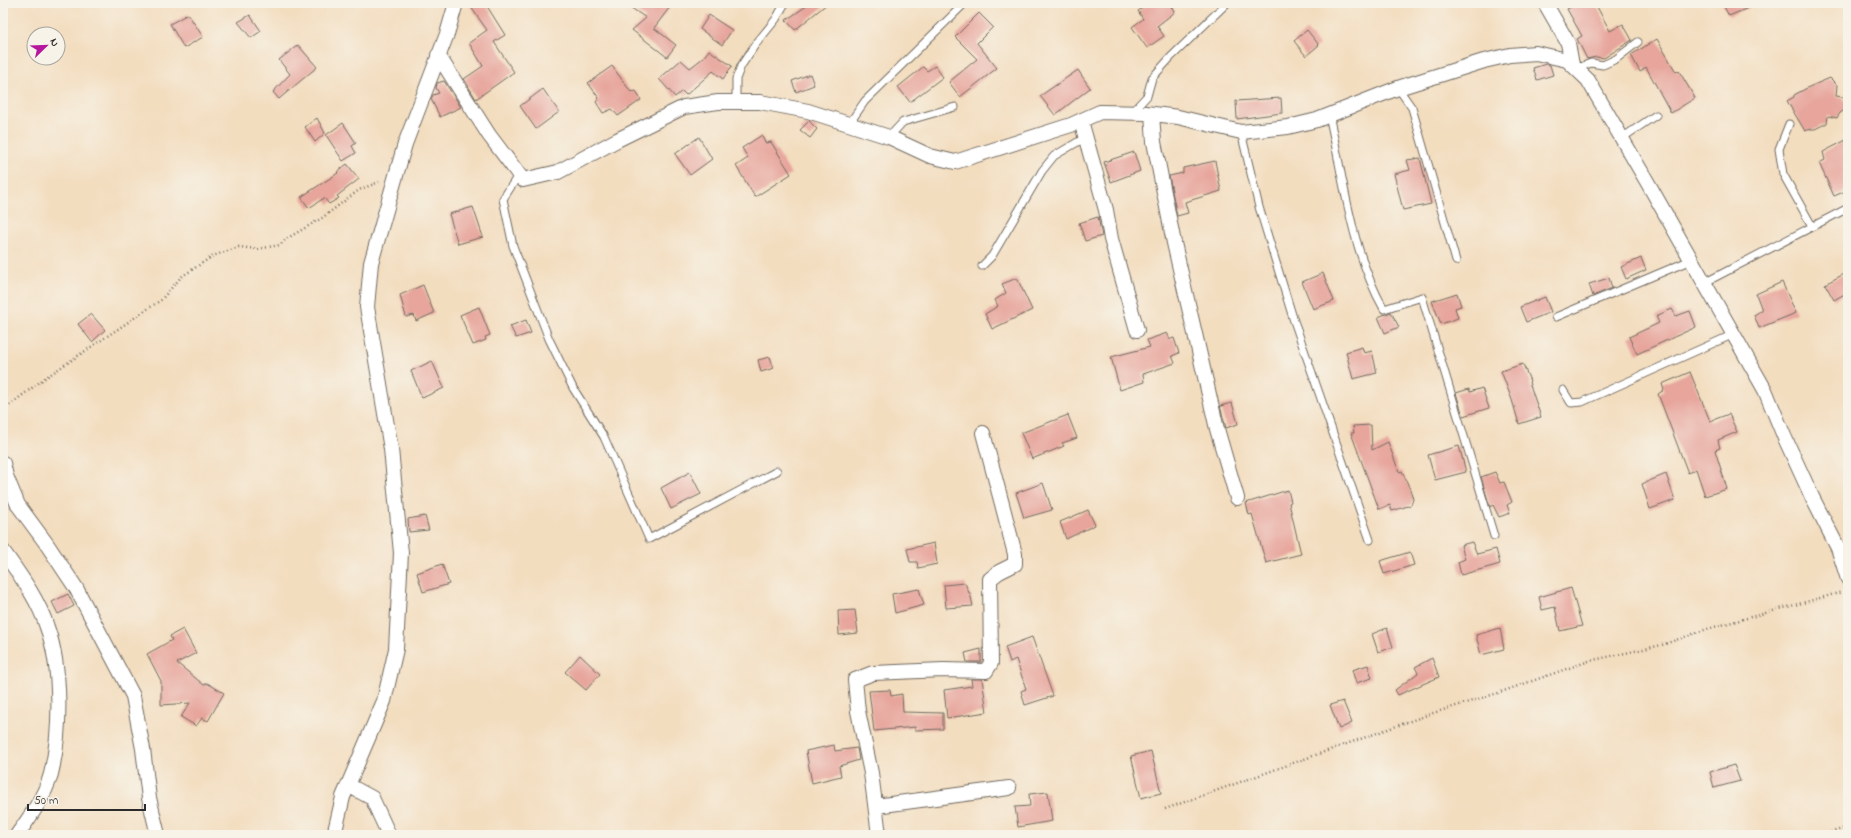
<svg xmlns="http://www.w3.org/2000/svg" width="1851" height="838" viewBox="0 0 1851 838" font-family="'Indie Flower',sans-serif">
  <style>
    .building { fill: #e7a59c }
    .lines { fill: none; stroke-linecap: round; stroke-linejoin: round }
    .service-casing { stroke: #71695f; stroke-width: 9 }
    .minor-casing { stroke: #71695f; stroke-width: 16 }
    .path { stroke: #71695f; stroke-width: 2.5; stroke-dasharray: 1 3; stroke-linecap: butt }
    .service { stroke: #fff; stroke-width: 7 }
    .minor { stroke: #fff; stroke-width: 14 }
  </style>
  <rect width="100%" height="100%" fill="#f7f3e8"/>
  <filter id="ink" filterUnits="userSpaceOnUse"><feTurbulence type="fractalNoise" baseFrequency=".025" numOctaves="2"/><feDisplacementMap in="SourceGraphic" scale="8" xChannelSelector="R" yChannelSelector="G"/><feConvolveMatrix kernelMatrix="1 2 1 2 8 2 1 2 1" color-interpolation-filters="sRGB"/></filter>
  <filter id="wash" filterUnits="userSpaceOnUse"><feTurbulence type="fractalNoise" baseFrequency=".012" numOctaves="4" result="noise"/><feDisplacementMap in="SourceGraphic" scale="16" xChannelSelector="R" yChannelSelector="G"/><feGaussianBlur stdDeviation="0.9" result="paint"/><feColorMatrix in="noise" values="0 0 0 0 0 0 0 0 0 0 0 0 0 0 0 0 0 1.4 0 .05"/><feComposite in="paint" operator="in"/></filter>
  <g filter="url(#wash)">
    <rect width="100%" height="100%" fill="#f3ddbf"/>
    <g id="blocks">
      <path class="building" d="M 468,3 L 485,3 L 505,35 L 494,42 L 514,72 L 476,99 L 464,79 L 483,66 L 469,43 L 487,30 Z
        M 624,3 L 673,3 L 654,28 L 676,45 L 667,57 L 632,30 L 646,18 Z
        M 811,3 L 828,3 L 795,30 L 786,20 Z
        M 1150,3 L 1170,3 L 1175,12 L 1157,26 L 1164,36 L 1147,48 L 1132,27 L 1143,19 L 1138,11 Z
        M 1579,3 L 1595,3 L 1610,31 L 1623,24 L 1632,40 L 1604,58 L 1596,57 L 1587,59 L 1577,39 L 1582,36 L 1567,9 Z
        M 1722,3 L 1760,3 L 1729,16 Z
        M 979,13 L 993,27 L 977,43 L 997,68 L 960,97 L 949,82 L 977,59 L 955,37 Z
        M 188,14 L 203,37 L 184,48 L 170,24 Z
        M 250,15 L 261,31 L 251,38 L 238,22 Z
        M 709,15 L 732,30 L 722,45 L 700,29 Z
        M 1307,30 L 1319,45 L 1306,56 L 1294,41 Z
        M 1657,39 L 1676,72 L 1679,71 L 1695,98 L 1671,113 L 1646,67 L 1640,72 L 1631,55 Z
        M 298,45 L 317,67 L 279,99 L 273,92 L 290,74 L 279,60 Z
        M 709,50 L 732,66 L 723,79 L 713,71 L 686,95 L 682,91 L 675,97 L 659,79 L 681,60 L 690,68 L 703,58 Z
        M 1546,64 L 1550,65 L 1553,75 L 1537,80 L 1533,68 Z
        M 612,66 L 631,92 L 636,91 L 641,100 L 618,116 L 612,109 L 603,113 L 596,102 L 599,98 L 588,83 Z
        M 935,66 L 943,77 L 910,102 L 898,87 L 923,67 L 927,71 Z
        M 1078,70 L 1090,88 L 1055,115 L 1040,96 Z
        M 810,74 L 814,85 L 796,92 L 792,81 Z
        M 1830,78 L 1837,85 L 1836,96 L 1843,97 L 1848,108 L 1840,113 L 1837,118 L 1828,116 L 1827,123 L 1815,129 L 1811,129 L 1805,131 L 1787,101 L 1794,97 L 1794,95 L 1809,87 Z
        M 444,81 L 461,107 L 440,117 L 431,99 L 433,95 L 439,93 L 436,88 L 437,83 Z
        M 543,89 L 559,112 L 536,129 L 520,106 Z
        M 1281,98 L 1282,113 L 1237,119 L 1236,101 Z
        M 317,118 L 325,133 L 315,142 L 305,127 Z
        M 809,121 L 817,129 L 810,138 L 800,130 Z
        M 343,123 L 356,143 L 352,146 L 356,153 L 343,161 L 326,135 Z
        M 762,135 L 765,143 L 771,142 L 791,174 L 755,197 L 736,166 L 748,158 L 742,148 Z
        M 699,137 L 712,159 L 690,175 L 675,154 Z
        M 1848,139 L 1848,190 L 1834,196 L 1819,163 L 1825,160 L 1823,152 Z
        M 1134,152 L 1140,171 L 1111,182 L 1104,162 Z
        M 1420,158 L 1431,204 L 1403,210 L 1394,174 L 1410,170 L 1407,160 Z
        M 1215,161 L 1221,191 L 1185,202 L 1188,213 L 1177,216 L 1169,176 L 1183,173 L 1183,168 Z
        M 347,164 L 359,179 L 337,196 L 339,198 L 329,204 L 324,198 L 309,208 L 301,197 L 338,173 L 337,172 Z
        M 473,207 L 483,237 L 458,244 L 449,214 Z
        M 1098,217 L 1102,236 L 1085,241 L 1079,223 Z
        M 1641,258 L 1646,270 L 1626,279 L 1621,267 Z
        M 1848,272 L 1848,292 L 1834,300 L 1825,284 Z
        M 1323,273 L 1334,301 L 1313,309 L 1302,282 Z
        M 1017,278 L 1032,310 L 992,329 L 985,314 L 998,306 L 995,300 L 1006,293 L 1002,284 Z
        M 1609,278 L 1612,288 L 1593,296 L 1589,284 Z
        M 1782,282 L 1796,313 L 1759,328 L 1754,315 L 1762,310 L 1756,294 Z
        M 423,285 L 434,313 L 416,321 L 414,315 L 406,317 L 400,295 Z
        M 1457,293 L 1461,306 L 1455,308 L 1458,318 L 1441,324 L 1432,301 Z
        M 1545,297 L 1551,312 L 1526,322 L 1520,307 Z
        M 479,307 L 490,335 L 485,337 L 486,340 L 473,345 L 460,315 Z
        M 1672,309 L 1676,316 L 1690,311 L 1696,327 L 1637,354 L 1629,337 L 1659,323 L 1656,316 Z
        M 1391,312 L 1399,327 L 1385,333 L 1378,317 Z
        M 91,314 L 105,330 L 92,342 L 78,324 Z
        M 526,320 L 531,333 L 516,338 L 510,326 Z
        M 1167,333 L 1170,339 L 1174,338 L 1179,353 L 1172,356 L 1175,363 L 1143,374 L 1144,382 L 1120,390 L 1111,357 L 1150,347 L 1147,340 Z
        M 1362,347 L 1364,353 L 1372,351 L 1377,373 L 1353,379 L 1346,352 Z
        M 770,357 L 774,368 L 761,372 L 758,360 Z
        M 432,361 L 444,388 L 422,398 L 411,371 Z
        M 1523,364 L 1530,381 L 1529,382 L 1541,417 L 1519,424 L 1512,400 L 1501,371 Z
        M 1690,372 L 1710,421 L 1729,414 L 1737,432 L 1718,440 L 1720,448 L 1715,450 L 1727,489 L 1705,496 L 1696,469 L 1688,473 L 1658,394 L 1664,390 L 1662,384 Z
        M 1482,388 L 1489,408 L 1463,416 L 1456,393 L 1469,389 L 1470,392 Z
        M 1232,403 L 1238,424 L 1226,428 L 1220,406 Z
        M 1068,415 L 1077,438 L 1062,443 L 1064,446 L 1032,459 L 1021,433 Z
        M 1371,425 L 1372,450 L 1388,442 L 1399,472 L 1402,471 L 1410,489 L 1413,499 L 1411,505 L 1392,511 L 1390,505 L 1379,509 L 1351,433 L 1354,433 L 1353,426 Z
        M 1459,446 L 1466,472 L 1435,480 L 1428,455 Z
        M 690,472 L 701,494 L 671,509 L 661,488 Z
        M 1495,472 L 1500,483 L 1504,482 L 1512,502 L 1507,505 L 1510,513 L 1499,517 L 1493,505 L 1490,507 L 1481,477 Z
        M 1666,474 L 1675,500 L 1650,509 L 1642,484 Z
        M 1043,483 L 1052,510 L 1024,518 L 1016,493 Z
        M 1288,490 L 1291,502 L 1289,503 L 1301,554 L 1266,563 L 1252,514 L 1249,515 L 1246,503 Z
        M 1088,510 L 1095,525 L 1066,539 L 1060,522 Z
        M 425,516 L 429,530 L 409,532 L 408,519 Z
        M 1472,542 L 1477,554 L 1496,549 L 1500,564 L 1461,575 L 1458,562 L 1465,559 L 1461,545 Z
        M 934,543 L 937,564 L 918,568 L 917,562 L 910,562 L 907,549 Z
        M 1410,552 L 1414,565 L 1384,574 L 1380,561 Z
        M 442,564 L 449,584 L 423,592 L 417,573 Z
        M 965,583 L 969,593 L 970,593 L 973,606 L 946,608 L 944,585 Z
        M 1571,588 L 1582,626 L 1560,631 L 1555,607 L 1542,610 L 1539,597 Z
        M 919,589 L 924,605 L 895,613 L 892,594 Z
        M 68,594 L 74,606 L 58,614 L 52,602 Z
        M 855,610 L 858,633 L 839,635 L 838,611 Z
        M 1387,628 L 1393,647 L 1378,652 L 1372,634 Z
        M 1500,628 L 1504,649 L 1481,655 L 1476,635 Z
        M 183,629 L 196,653 L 177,663 L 204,685 L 207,683 L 224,693 L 208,721 L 202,718 L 196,726 L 181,717 L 190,703 L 161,705 L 161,681 L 147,654 L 172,640 L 170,636 Z
        M 1032,637 L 1053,696 L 1025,705 L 1021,691 L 1026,689 L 1016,659 L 1010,662 L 1005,647 Z
        M 981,649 L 981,662 L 967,662 L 965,653 Z
        M 580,655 L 600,674 L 586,690 L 565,672 Z
        M 1432,658 L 1439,677 L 1398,695 L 1395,690 L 1418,673 L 1415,667 Z
        M 1368,665 L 1372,678 L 1356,683 L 1352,670 Z
        M 971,679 L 982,679 L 987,712 L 947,718 L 944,690 L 972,686 Z
        M 890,690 L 891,696 L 902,694 L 903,712 L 943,713 L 943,729 L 915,730 L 915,727 L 874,731 L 869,691 Z
        M 1343,701 L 1352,723 L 1339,729 L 1330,705 Z
        M 834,745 L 835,751 L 857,748 L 859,760 L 839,766 L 841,776 L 812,783 L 806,751 Z
        M 1151,751 L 1161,793 L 1141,798 L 1131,756 Z
        M 1734,765 L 1740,781 L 1714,788 L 1710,772 Z
        M 1048,792 L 1052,821 L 1018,827 L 1015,807 L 1030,806 L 1029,794 Z"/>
    </g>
  </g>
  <g filter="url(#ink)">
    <use href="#blocks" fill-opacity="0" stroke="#71695f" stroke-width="1"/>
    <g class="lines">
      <g class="service-casing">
        <path id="service" d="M 1576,69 L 1591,63 L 1603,65 L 1616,59 L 1638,42
          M 1398,88 L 1412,108 L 1456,261
          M 736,102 L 736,79 L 741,66 L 755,45 L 776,19 L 785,3
          M 1132,112 L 1147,96 L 1152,78 L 1171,57 L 1227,3
          M 1329,115 C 1344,180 1351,251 1384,309 L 1422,297 L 1494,536
          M 849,124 L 865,101 L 965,3
          M 1789,124 L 1779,149 L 1783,174 L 1812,226
          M 1241,132 L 1259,207 L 1293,318 L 1370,540
          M 889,137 L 903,122 L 955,107
          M 1622,138 L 1656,115
          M 519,174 L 503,199 L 513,246 L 549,339 L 573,388 L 604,437 L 649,539 L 777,471
          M 982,266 L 992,256 L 1042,171 L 1054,156 L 1086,137
          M 1704,283 L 1848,208
          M 1556,317 L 1691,260
          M 1563,390 L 1571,403 L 1582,402 L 1734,334"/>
      </g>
      <g class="minor-casing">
        <path id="minor" d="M 1545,3 L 1568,43 L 1572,65
          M 438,55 L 489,135 L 523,180 L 558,172 L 617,140 L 684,107 L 718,102 L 760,102 L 808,111 L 889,137 L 930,156 L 955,162 L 1071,125 L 1100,112 L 1146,113 L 1178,117 L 1241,132 L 1288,127 L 1317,120 L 1398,88 L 1484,61 L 1510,55 L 1536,53 L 1567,60 L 1588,80 L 1649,185 L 1765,390 L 1784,436 L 1812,497 L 1838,548 L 1848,579
          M 1152,114 L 1154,142 L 1174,243 L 1217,429 L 1237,498
          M 1081,121 L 1106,210 L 1111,239 L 1137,330
          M 3,463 L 6,476 L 18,505 L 46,543 L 76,588 L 133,696 L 143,749 L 149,798 L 158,835
          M 3,551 C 20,575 38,599 47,627 C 62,669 61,732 51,774 C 45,796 30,817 17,835
          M 348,785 L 372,798 L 389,835
          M 876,806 L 1009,788
          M 334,835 L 343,797 L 384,701 L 396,649 L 401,553 L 391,449 L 367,307 L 371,263 L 405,144 L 447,34 L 456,3
          M 879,835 L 871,773 L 858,711 L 855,680 L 873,673 L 943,670 L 986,671 L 991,663 L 990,579 L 999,572 L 1015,564 L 1015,554 L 1002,504 L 983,433"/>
      </g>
      <path class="path" d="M 3,410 L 45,378 L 161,300 L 181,277 L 213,256 L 239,247 L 257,249 L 280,245 L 286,239 L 322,218 L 359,190 L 379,182
        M 1165,809 L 1430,714 L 1498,693 L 1589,661 L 1662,645 L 1707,629 L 1842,592
        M 1823,835 L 1848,827"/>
      <use href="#service" class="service"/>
      <use href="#minor" class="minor"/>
    </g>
  </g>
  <rect width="1851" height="838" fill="none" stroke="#f7f3e8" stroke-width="16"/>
  <g transform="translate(46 46) rotate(67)"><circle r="19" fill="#f7f3e8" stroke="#a5a39c"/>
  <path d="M0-3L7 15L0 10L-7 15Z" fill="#b5179e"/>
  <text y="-6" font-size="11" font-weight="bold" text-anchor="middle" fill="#2b2b2b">N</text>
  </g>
  <path d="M28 804v6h117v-6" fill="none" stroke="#2b2b2b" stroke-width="2"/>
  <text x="34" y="804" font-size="12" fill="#2b2b2b" stroke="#f7f3e8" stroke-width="3" paint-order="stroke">50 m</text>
</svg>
